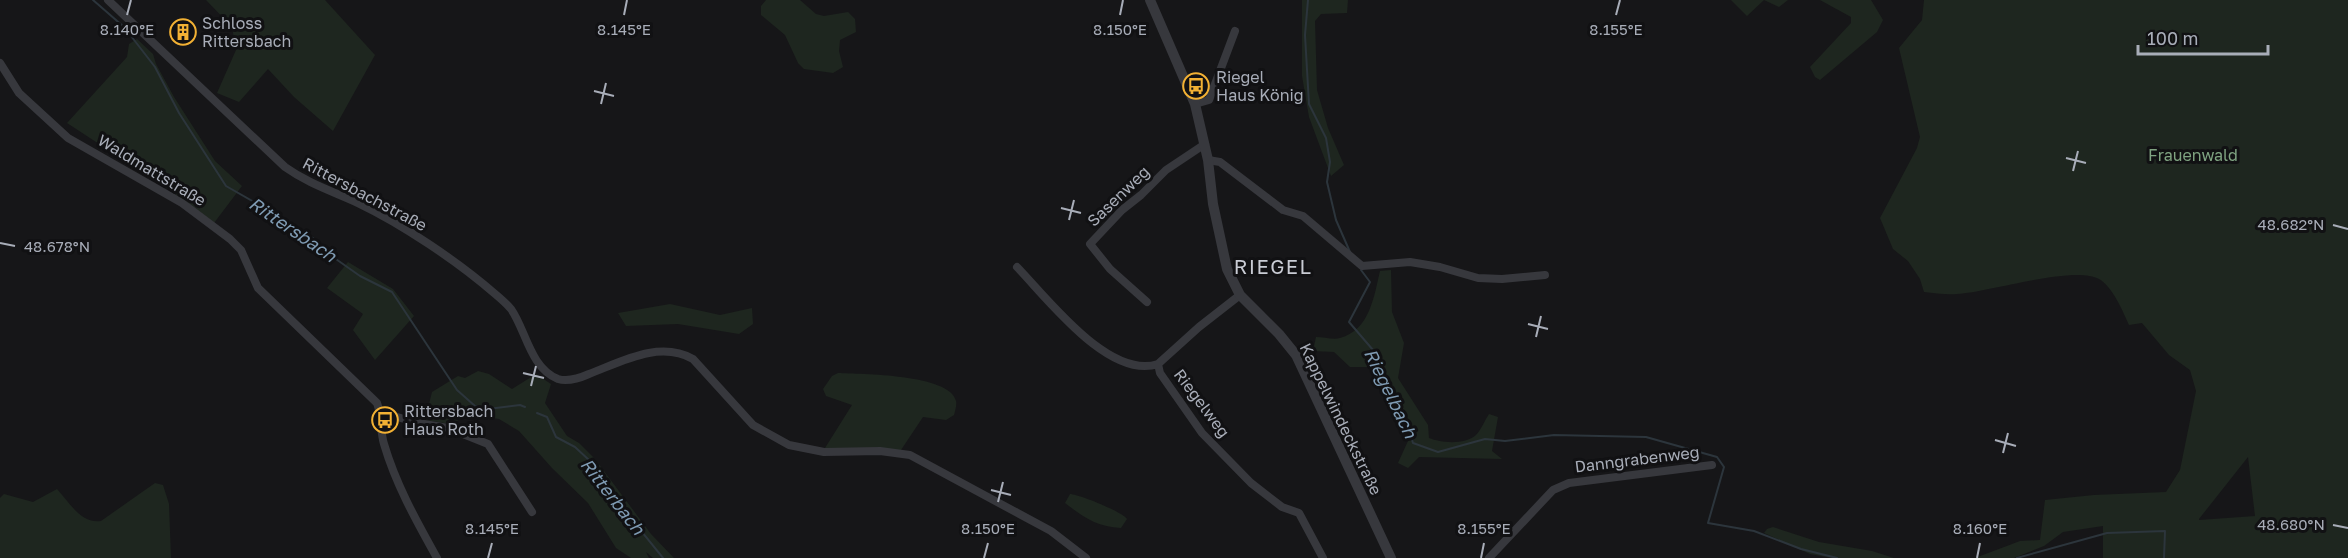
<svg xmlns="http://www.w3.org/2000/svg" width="2348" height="558" viewBox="0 0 2348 558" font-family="'Golos Text',sans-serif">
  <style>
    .green { fill: #1e261f; fill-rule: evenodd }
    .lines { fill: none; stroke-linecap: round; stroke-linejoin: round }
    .stream { stroke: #2c353c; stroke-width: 2 }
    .minor { stroke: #37383d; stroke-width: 8 }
    .tertiary { stroke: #37383d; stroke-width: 10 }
    .ticks { fill: none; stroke: #a8adb8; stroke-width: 2 }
    .labels { text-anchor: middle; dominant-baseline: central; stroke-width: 6; stroke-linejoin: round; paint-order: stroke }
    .poi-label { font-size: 16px; fill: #a8adb8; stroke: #111113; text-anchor: start }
    .park-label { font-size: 16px; fill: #7fa381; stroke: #111113 }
    .street-label { font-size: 16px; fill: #a8adb8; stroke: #111113 }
    .water-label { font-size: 18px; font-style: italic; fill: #7f9bb3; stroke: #111113 }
    .quarter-label { font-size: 20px; letter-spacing: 1.5px; fill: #c9ccd4; stroke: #111113 }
    .ticks-label { font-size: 15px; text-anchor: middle; fill: #a8adb8; stroke: #111113; stroke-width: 6; stroke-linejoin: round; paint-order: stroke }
  </style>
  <rect width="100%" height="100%" fill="#161618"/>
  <path class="green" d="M 206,0 L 325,0 L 375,55 L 333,131 L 294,97 L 268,69 L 239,102 L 217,93 L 236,50 L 232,27 Z
    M 766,0 L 800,0 L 816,14 L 824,16 L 848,12 L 855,19 L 856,32 L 840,40 L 839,51 L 843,67 L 833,73 L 804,69 L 798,63 L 785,35 L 761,15 L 761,6 Z
    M 1302,0 L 1348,0 L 1347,13 L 1321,14 L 1315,21 L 1317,90 L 1328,128 L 1344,165 L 1331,176 L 1309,117 L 1302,76 Z
    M 1731,0 L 1788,0 L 1779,7 L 1764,0 L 1747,16 Z
    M 1820,0 L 1871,0 L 1883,20 L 1877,32 L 1820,80 L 1815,77 L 1810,67 L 1851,23 L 1851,17 Z
    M 1924,0 L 2348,0 L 2348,558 L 2103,558 L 2103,526 L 2063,532 L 2044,546 L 2014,558 L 1975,558 L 2020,541 L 2040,540 L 2045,500 L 2094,495 L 2166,492 L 2180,470 L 2196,391 L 2190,370 L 2169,355 L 2142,323 L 2129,325 C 2123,311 2112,286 2099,279 C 2074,265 1990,292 1957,294 C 1946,295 1935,293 1924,292 L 1920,279 L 1908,261 L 1893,249 L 1880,218 L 1917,148 L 1920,137 L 1899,48 L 1922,20 ZM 2248,457 L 2255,516 L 2199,520 L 2199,519 Z
    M 137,39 L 153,54 L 156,64 L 174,97 L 215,161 L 242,186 L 214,223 L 174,193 L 67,123 L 127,57 L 129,44 Z
    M 348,262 L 393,289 L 414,316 L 375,360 L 353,330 L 363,314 L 327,288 Z
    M 1391,270 L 1392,312 L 1404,343 L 1398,378 L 1428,425 L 1429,438 C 1441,443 1465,445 1476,435 C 1481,430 1485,420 1489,414 L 1498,417 L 1492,451 L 1502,459 L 1419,457 L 1408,468 L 1398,463 L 1408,441 L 1369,367 L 1350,367 L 1334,352 L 1313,351 L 1316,337 C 1323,337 1334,340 1340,338 C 1370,330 1374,296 1380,271 Z
    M 670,304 L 720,315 L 752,308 L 753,324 L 739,334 L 678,324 L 626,326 L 618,313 Z
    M 478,371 L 489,374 L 512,389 L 536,374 L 551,384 L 545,403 L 567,436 L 579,443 L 595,459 L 651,534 L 674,558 L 653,558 L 646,552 L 649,558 L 631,558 L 616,548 L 588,503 L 552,468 L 519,431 L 499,419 L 470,414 L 451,424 L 425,420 L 432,392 L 458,376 L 465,378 Z
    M 838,373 C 860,374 950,374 956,401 C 957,405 955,411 954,415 L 946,420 L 923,417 L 901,450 L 825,448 L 852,405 L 826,396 L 823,389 L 832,376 Z
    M 155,483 L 163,485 L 169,504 L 171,558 L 0,558 L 0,498 L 4,494 L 33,502 L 57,489 C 70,503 81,524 101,521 Z
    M 1070,494 C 1078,494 1123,512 1127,519 L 1121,528 C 1097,527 1083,517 1065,503 Z
    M 1773,527 L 1819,542 L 1872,551 L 1894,558 L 1832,558 L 1810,554 L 1764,533 L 1767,529 Z"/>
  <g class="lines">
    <path class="stream" d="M 93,0 L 124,27 L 155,67 L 179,113 L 226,186 L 284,219 L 313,238 L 333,257 L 360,276 L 392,292 L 457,390 L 475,406 L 488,409 L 520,405 L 525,407
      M 1308,0 L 1305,35 L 1309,104 L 1326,138 L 1330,162 L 1327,182 L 1336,220 L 1350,252
      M 1361,270 L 1370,282 L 1349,322 L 1373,350 L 1384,383 L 1403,412 L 1413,443 L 1438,452 L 1485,439 L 1505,441 L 1554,435 L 1646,437 L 1717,457 L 1724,467 L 1708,523 L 1754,531 L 1801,549 L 1837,558
      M 537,413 L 547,417 L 556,437 L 575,447 L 590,461 L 604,485 L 663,558
      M 2017,558 L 2107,533 L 2165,531 L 2164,558"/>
    <path class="minor" d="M 108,0 L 285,167 C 309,184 332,191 358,203 C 402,224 457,261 494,293 C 500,298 506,303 511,309 C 526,330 530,368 558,379 C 568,382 580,378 589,374 C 621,362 659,340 693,359 L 753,425 L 789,445 L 824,452 L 880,451 L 910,455 L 1051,531 L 1086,558
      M 0,63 L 19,93 L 68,138 L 182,203 L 230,239 L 241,250 L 258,288 L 377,403 C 382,416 380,431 384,444 C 396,485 417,522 437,558
      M 1195,104 L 1209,100 L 1235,31
      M 1208,160 L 1220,162 L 1283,210 L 1303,216 L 1362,266 L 1410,262 L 1440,267 L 1478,278 L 1502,279 L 1545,275
      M 1017,267 C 1048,299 1109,380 1158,364
      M 1240,295 L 1199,327 L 1158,364 L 1160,373 L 1202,433 L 1251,483 L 1282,507 L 1299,513 L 1323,558
      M 1147,302 L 1110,269 L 1090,244 L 1122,210 L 1141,195 L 1166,170 L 1205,144
      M 380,412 L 418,423 L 448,428 L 488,444 L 532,512
      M 1489,558 L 1553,490 L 1569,483 L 1712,465"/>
    <path class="tertiary" d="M 1150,0 L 1195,104 L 1208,160 L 1213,204 L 1227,269 L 1240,295 L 1279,334 L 1296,355 L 1391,558"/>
  </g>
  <path class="ticks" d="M 127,15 L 131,0M 624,15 L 627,0M 1120,15 L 1123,0M 1616,15 L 1620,0M 594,91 L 614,96M 601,104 L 606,83M 2066,158 L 2086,163M 2073,171 L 2078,151M 1061,208 L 1081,213M 1069,220 L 1074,200M 2333,225 L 2348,229M 0,243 L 15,246M 1528,324 L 1548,329M 1536,337 L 1541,316M 523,373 L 544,378M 531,386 L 536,366M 1995,440 L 2016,446M 2003,453 L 2008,433M 991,490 L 1011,495M 998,502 L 1003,482M 2333,525 L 2348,528M 488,558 L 492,543M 984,558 L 988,543M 1481,558 L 1484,543M 1977,558 L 1980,543"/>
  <defs>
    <g id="building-ring" transform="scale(1.35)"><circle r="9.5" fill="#111113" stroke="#f2b134" stroke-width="1.5"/><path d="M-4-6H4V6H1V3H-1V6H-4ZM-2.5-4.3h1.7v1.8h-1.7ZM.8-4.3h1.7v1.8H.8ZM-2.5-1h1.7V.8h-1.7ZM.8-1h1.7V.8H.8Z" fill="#f2b134"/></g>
    <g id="bus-ring" transform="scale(1.35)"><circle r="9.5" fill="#111113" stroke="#f2b134" stroke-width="1.5"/><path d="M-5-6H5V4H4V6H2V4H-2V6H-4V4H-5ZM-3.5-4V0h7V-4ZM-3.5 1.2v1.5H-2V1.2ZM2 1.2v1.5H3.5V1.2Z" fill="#f2b134"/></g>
  </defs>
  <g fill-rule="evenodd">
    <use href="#building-ring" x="183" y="32"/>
    <use href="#bus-ring" x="1196" y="86"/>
    <use href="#bus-ring" x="385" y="420"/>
  </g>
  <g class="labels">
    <g class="poi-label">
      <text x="202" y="23">Schloss<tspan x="202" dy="18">Rittersbach</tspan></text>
      <text x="1216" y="77">Riegel<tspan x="1216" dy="18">Haus König</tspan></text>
      <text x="404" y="411">Rittersbach<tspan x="404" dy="18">Haus Roth</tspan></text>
    </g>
    <g class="park-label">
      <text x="2193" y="155">Frauenwald</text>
    </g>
    <g class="street-label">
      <text transform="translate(152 170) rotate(31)">Waldmattstraße</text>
      <text transform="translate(365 194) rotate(28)">Rittersbachstraße</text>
      <text transform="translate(1118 196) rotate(-44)">Sasenweg</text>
      <text transform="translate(1202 403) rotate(53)">Riegelweg</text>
      <text transform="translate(1341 419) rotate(64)">Kappelwindeckstraße</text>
      <text transform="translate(1637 459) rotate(-7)">Danngrabenweg</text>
    </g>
    <g class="water-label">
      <text transform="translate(293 229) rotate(34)">Rittersbach</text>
      <text transform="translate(1391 393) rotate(64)">Riegelbach</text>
      <text transform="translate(613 496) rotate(52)">Ritterbach</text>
    </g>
    <g class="quarter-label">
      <text x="1273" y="266">RIEGEL</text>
    </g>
  </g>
  <g class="ticks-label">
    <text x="127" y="35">8.140°E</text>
    <text x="624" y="35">8.145°E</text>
    <text x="1120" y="35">8.150°E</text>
    <text x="1616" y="35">8.155°E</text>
    <text x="2291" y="230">48.682°N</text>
    <text x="57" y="252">48.678°N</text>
    <text x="2291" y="530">48.680°N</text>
    <text x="492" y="534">8.145°E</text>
    <text x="988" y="534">8.150°E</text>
    <text x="1484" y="534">8.155°E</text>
    <text x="1980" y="534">8.160°E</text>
  </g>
  <path d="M2138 45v9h130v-9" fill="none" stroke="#a8adb8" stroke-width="3"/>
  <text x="2147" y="45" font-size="18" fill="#a8adb8" stroke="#111113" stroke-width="4.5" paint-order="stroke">100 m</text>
</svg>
